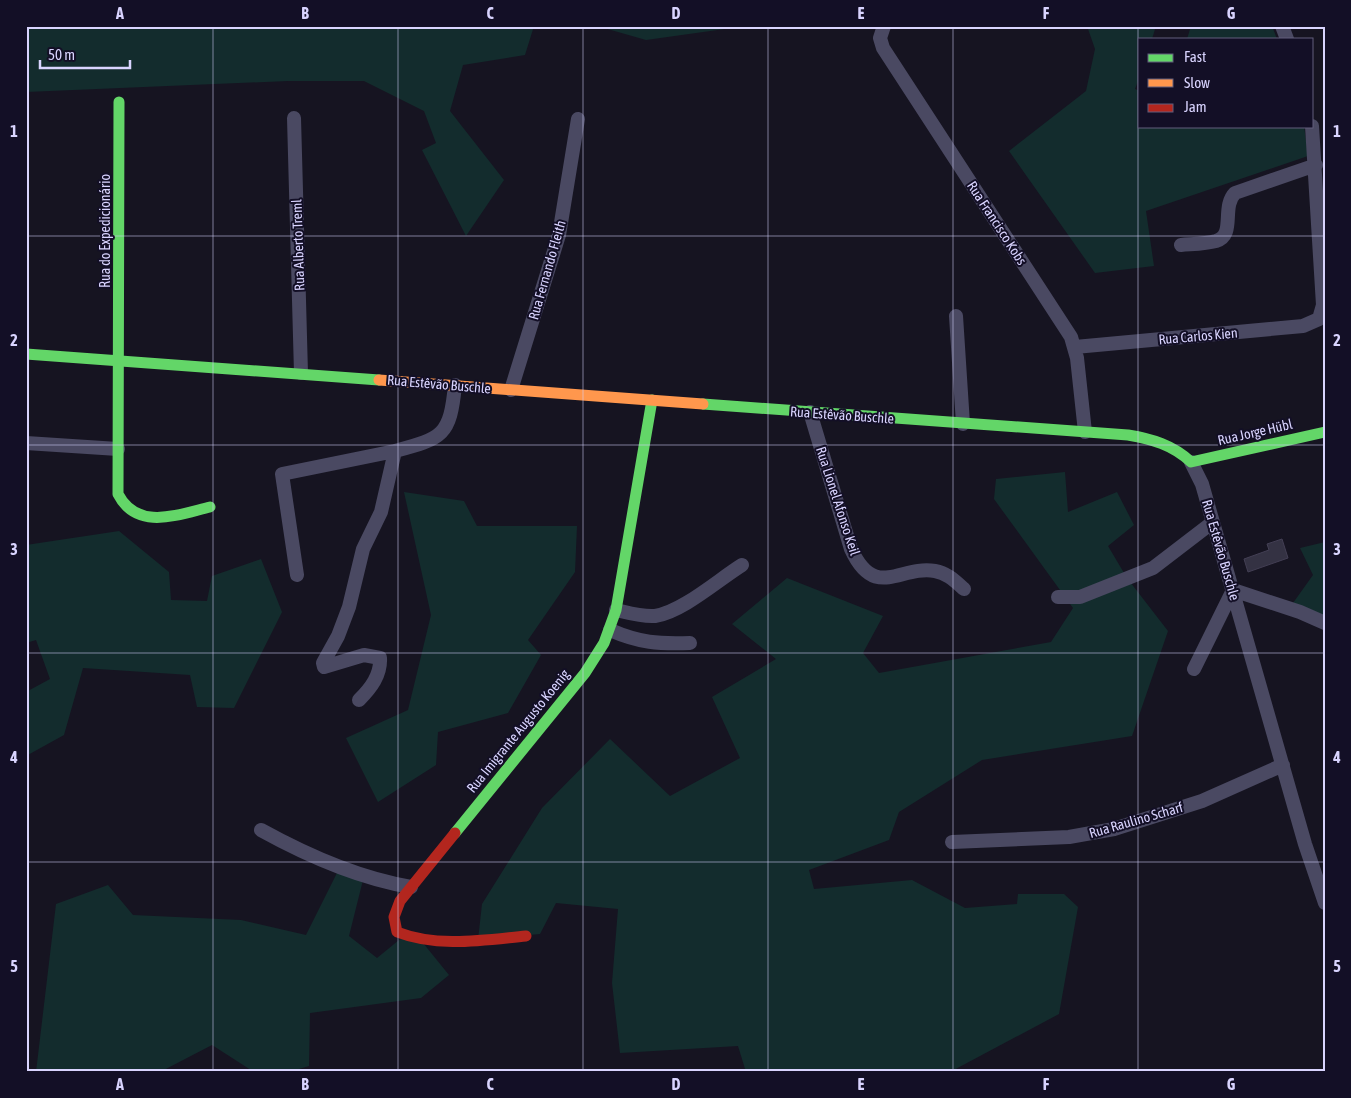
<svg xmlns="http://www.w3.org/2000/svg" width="1351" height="1098" viewBox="0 0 1351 1098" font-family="'Asap Condensed',sans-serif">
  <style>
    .green { fill: #132c2d }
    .building { fill: #343243; stroke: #433f54 }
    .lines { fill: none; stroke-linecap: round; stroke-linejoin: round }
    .street { stroke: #4a4962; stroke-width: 14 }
    .fast { stroke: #63d668; stroke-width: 11 }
    .slow { stroke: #ff974d; stroke-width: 11 }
    .jam { stroke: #b3261e; stroke-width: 11 }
    .grid { fill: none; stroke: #d9d4ff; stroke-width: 1; stroke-opacity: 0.55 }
    .labels { text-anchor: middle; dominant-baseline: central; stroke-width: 4; stroke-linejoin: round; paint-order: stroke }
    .street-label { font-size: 14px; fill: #d9d4ff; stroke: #130f26 }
    .neatline { fill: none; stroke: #d9d4ff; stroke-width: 2 }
    .grid-label { font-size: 16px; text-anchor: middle; font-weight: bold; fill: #d9d4ff }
  </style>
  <rect width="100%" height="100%" fill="#161421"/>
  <path class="green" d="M 26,26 L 534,26 L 525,55 L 463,65 L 450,111 L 504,180 L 466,236 L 422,150 L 436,143 L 424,111 L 364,81 L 288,81 L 26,92 Z
    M 597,26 L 746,26 L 646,40 Z
    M 1087,26 L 1156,26 L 1152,39 L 1140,39 L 1140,76 L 1135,89 L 1140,91 L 1140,126 L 1304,126 L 1308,156 L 1146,211 L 1154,266 L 1095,273 L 1009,151 L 1086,91 L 1095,49 Z
    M 1191,26 L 1272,26 L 1277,39 L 1187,39 Z
    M 1065,472 L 1068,512 L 1117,492 L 1134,525 L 1108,546 L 1127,578 L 1168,631 L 1132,736 L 982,760 L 899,812 L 889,840 L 809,870 L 814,889 L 912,880 L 965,908 L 1017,904 L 1018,894 L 1064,894 L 1078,907 L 1059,1014 L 950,1072 L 746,1072 L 738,1046 L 620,1053 L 612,983 L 618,909 L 556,903 L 540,934 L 478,940 L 482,904 L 542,808 L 610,739 L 670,796 L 740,758 L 712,697 L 776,659 L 732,624 L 787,578 L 883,616 L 863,653 L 879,673 L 1051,642 L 1073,608 L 994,499 L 996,479 Z
    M 404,492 L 464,501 L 477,526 L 577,526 L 575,572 L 528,640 L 541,655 L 508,713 L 438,732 L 436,765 L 378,802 L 346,738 L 408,710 L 431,615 Z
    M 119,531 L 169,572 L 171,600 L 207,601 L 212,576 L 261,559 L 282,612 L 234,708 L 197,707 L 190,675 L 83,668 L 64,735 L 26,756 L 26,692 L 50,679 L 36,640 L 26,643 L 26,545 Z
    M 1325,542 L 1325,616 L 1293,603 L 1313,575 L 1300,548 Z
    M 340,867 L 364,876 L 349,936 L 377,958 L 404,936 L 419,938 L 449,975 L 421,998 L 310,1013 L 309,1066 L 289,1072 L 254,1072 L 212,1045 L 160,1072 L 36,1072 L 56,904 L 108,885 L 133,915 L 241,920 L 306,935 Z"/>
  <path class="building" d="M 1282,539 L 1288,558 L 1248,572 L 1244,559 L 1269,550 L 1267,544 Z"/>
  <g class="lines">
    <path class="street" d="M 884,26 L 880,38 L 883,48 L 1071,337 L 1077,358 L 1085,432
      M 1282,26 L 1287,39
      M 294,118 L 301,373
      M 1181,245 C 1192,244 1205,244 1216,241 C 1236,235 1221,207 1235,193 L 1316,165
      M 956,316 L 963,424
      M 1075,347 L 1303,326 L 1319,319 L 1323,305 L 1312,126
      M 511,390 L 559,235 L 578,119
      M 810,412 L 851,549 C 875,601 900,565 935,571 C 947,573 955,581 964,589
      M 26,443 L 118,449
      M 1191,462 L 1202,484 L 1305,844 L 1325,903
      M 297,575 L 282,474 L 395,451
      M 1058,597 L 1080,597 L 1153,568 L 1213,522
      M 616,610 C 629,613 642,617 655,616 C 682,612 718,580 742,565
      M 610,630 C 640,643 658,644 690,643
      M 1194,669 L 1233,590 L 1300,612 L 1325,623
      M 359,700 C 371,688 381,675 380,658 L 364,655 L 324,667 L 323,663 L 338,636 L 349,607 L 363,549 L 381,512 L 395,451 C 443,438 450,436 455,385
      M 261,830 C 308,856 358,878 411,887
      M 952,842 L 1069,837 L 1114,829 L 1202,801 L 1283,765"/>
    <path class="fast" d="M 119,102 L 118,494 C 137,531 177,515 210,507
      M 26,354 L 379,380
      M 703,404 L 1128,435 C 1152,439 1173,445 1191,462 L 1325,432
      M 455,833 L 585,673 L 604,643 L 616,610 L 652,400"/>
    <path class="slow" d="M 379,380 L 703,404"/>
    <path class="jam" d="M 455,833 L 400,901 L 394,917 L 397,932 C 438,948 484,940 526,936"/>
  </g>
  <path class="grid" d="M 213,26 L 213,1072M 398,26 L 398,1072M 583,26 L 583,1072M 768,26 L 768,1072M 953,26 L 953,1072M 1138,26 L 1138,1072M 26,236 L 1325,236M 26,445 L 1325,445M 26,653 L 1325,653M 26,862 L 1325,862"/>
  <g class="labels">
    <g class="street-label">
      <text transform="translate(997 223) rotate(57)">Rua Francisco Kobs</text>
      <text transform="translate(105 231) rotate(-90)">Rua do Expedicionário</text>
      <text transform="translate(298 245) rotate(-92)">Rua Alberto Treml</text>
      <text transform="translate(547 270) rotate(-74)">Rua Fernando Fleith</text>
      <text transform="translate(1198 336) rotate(-5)">Rua Carlos Kien</text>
      <text transform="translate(439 384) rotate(5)">Rua Estêvão Buschle</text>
      <text transform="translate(842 415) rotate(4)">Rua Estêvão Buschle</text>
      <text transform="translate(1255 432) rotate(-13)">Rua Jorge Hübl</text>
      <text transform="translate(838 501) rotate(72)">Rua Lionel Afonso Keil</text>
      <text transform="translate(1221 550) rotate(74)">Rua Estêvão Buschle</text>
      <text transform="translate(518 731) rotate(-51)">Rua Imigrante Augusto Koenig</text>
      <text transform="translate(1136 820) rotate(-16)">Rua Raulino Scharf</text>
    </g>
  </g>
  <rect width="1351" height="1098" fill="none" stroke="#130f26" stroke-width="55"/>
  <rect x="1138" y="38" width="175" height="90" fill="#130f26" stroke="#625e7d"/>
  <rect x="1148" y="54" width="25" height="8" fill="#63d668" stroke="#625e7d"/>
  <text x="1184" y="62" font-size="15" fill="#d9d4ff">Fast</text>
  <rect x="1148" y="79" width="25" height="8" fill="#ff974d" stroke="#625e7d"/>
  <text x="1184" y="88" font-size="15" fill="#d9d4ff">Slow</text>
  <rect x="1148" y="104" width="25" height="8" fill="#b3261e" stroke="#625e7d"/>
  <text x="1184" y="112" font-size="15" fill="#d9d4ff">Jam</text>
  <path d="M40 60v8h90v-8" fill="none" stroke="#d9d4ff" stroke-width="2.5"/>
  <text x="48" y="60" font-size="15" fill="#d9d4ff" stroke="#130f26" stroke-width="4" paint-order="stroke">50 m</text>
  <rect x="28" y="28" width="1296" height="1042" class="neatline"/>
  <g class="grid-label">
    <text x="120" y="19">A</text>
    <text x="305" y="19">B</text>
    <text x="490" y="19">C</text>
    <text x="676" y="19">D</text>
    <text x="861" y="19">E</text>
    <text x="1046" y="19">F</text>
    <text x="1231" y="19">G</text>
    <text x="14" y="137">1</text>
    <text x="1337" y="137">1</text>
    <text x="14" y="346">2</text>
    <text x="1337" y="346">2</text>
    <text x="14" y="555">3</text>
    <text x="1337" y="555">3</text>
    <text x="14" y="763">4</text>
    <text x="1337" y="763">4</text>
    <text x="14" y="972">5</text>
    <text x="1337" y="972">5</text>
    <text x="120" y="1090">A</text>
    <text x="305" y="1090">B</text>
    <text x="490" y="1090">C</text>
    <text x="676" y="1090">D</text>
    <text x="861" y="1090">E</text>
    <text x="1046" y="1090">F</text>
    <text x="1231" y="1090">G</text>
  </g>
</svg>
